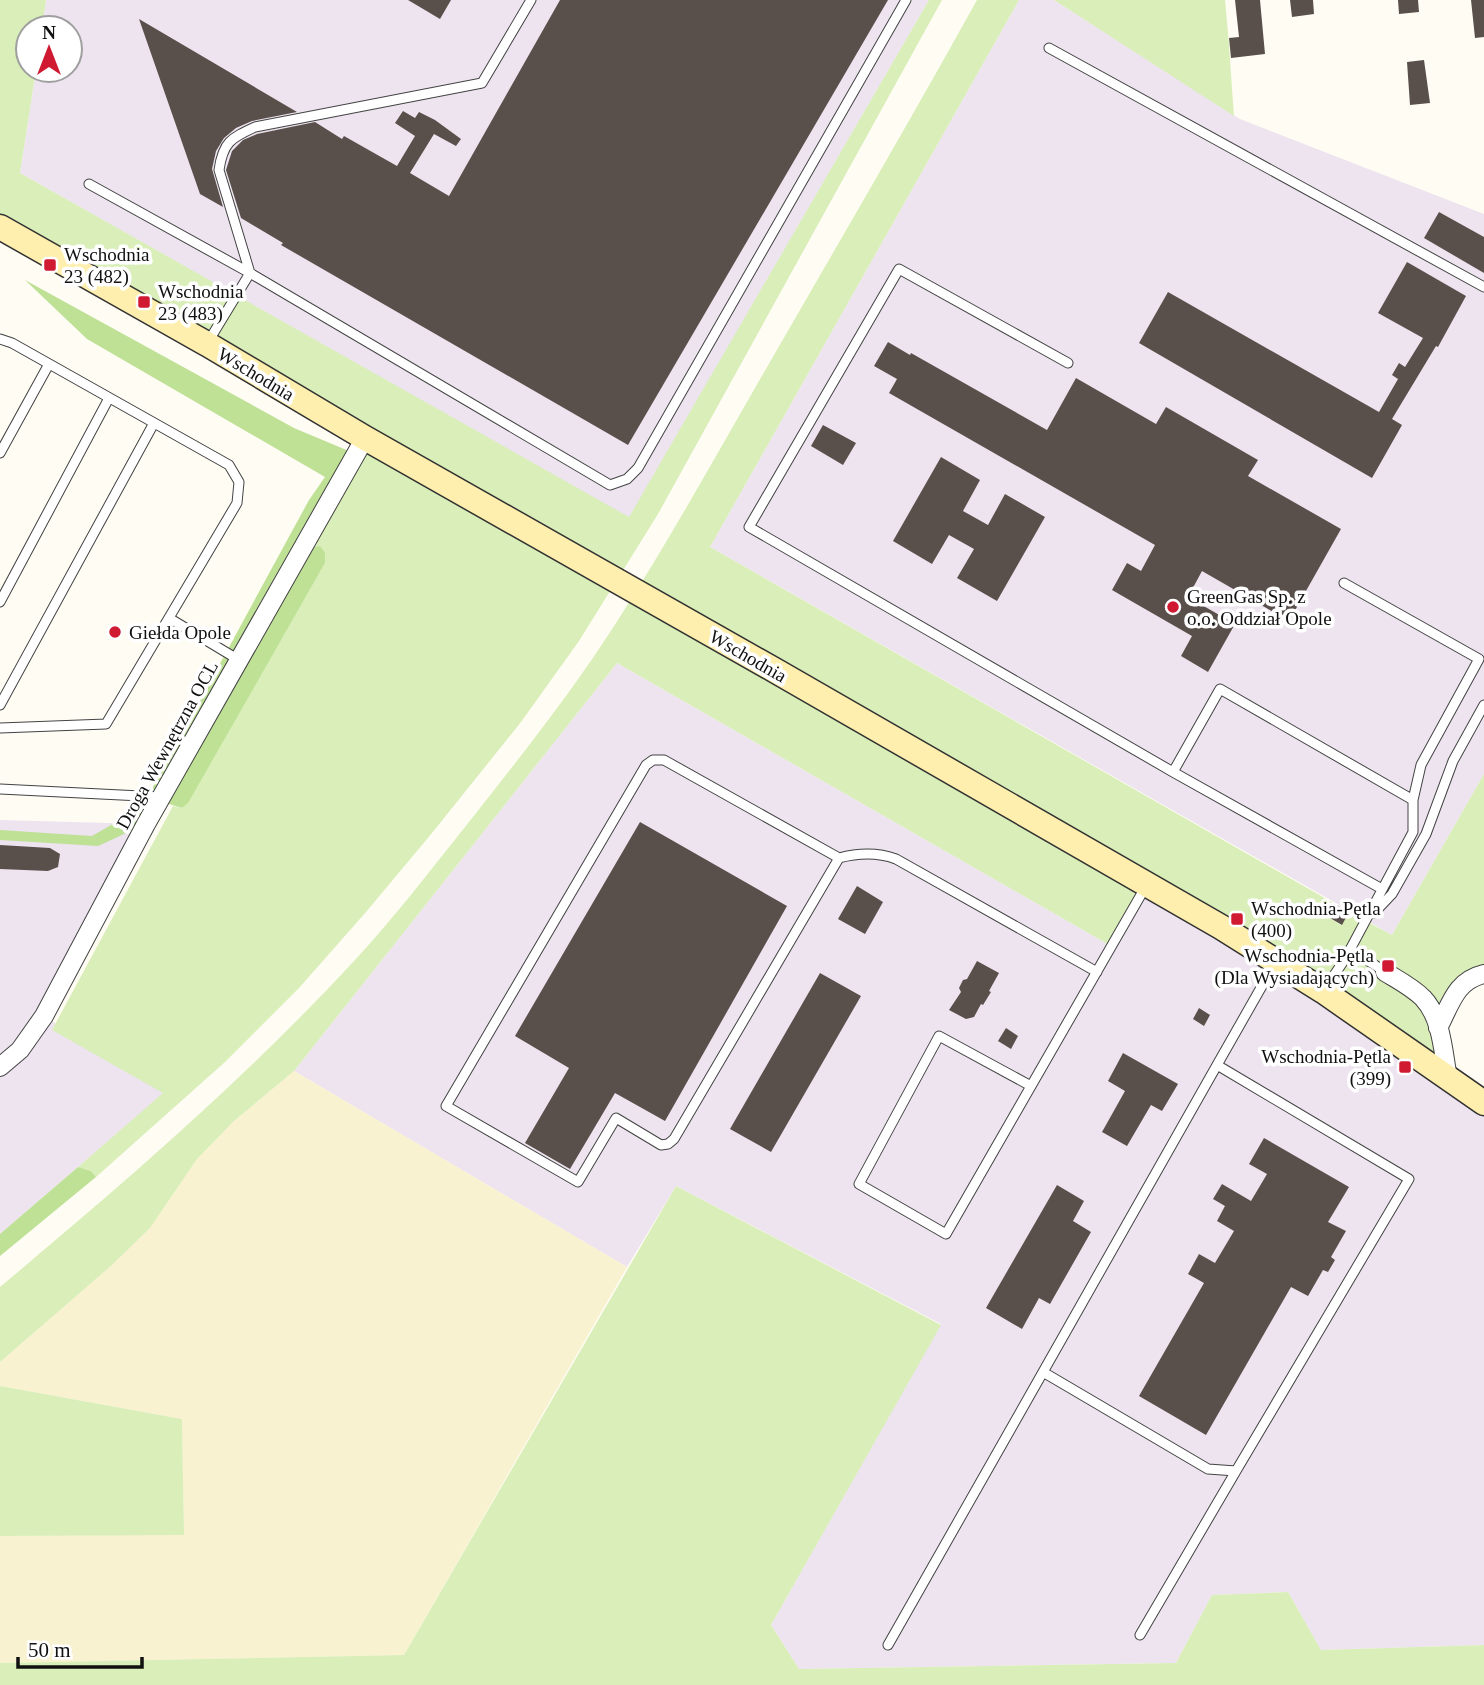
<svg xmlns="http://www.w3.org/2000/svg" width="1484" height="1685" viewBox="0 0 1484 1685" font-family="Georgia,serif">
  <style>
    .industrial { fill: #ede4ef }
    .farmland { fill: #f8f2d0 }
    .green { fill: #d9eeb8 }
    .forest { fill: #bee196 }
    .building { fill: #5a504b }
    .lines { fill: none; stroke-linecap: round; stroke-linejoin: round }
    .lane-casing { stroke: #434343; stroke-width: 11 }
    .street-casing { stroke: #434343; stroke-width: 20 }
    .secondary-casing { stroke: #323232; stroke-width: 27 }
    .lane { stroke: #fff; stroke-width: 9 }
    .street { stroke: #fff; stroke-width: 18 }
    .secondary { stroke: #ffefaf; stroke-width: 24 }
    .poi-dot { fill: #cf1a32; stroke: #fff; stroke-width: 2.5 }
    .labels { text-anchor: middle; dominant-baseline: central; stroke-width: 7; stroke-linejoin: round; paint-order: stroke }
    .poi-label { font-size: 19px; fill: #101010; stroke: #fff; text-anchor: start }
    .street-label { font-size: 19px; fill: #101010; stroke: #fff }
  </style>
  <rect width="100%" height="100%" fill="#fffcf4"/>
  <path class="industrial" d="M 46,0 L 929,0 L 629,518 L 20,173 L 36,70 L 70,70 L 70,28 L 42,28 Z
    M 1019,0 L 1054,0 L 1240,119 L 1484,214 L 1484,774 L 1392,935 L 710,547 Z
    M 617,663 L 1111,946 L 1147,885 L 1484,1103 L 1484,1645 L 1321,1650 L 1288,1592 L 1212,1595 L 1176,1663 L 799,1669 L 771,1625 L 941,1324 L 676,1186 L 627,1267 L 294,1071 Z
    M 0,820 L 146,824 L 44,1016 L 164,1093 L 0,1234 Z"/>
  <path class="farmland" d="M 294,1071 L 627,1267 L 404,1655 L 0,1663 L 0,1536 L 184,1534 L 182,1419 L 0,1386 L 0,1362 L 111,1266 L 150,1228 L 197,1159 L 234,1121 Z"/>
  <path class="green" d="M 0,0 L 46,0 L 42,28 L 28,28 L 28,70 L 36,70 L 20,173 L 629,517 L 929,0 L 942,0 L 658,514 L 579,641 L 521,722 L 432,833 L 366,912 L 299,988 L 225,1062 L 96,1177 L 91,1171 L 78,1167 L 163,1093 L 52,1030 L 173,806 L 182,808 L 188,802 L 325,563 L 325,553 L 302,550 L 365,438 L 0,227 Z
    M 977,0 L 1019,0 L 710,547 L 1337,905 L 1330,918 L 1341,925 L 1349,912 L 1392,935 L 1484,774 L 1484,974 L 1473,977 L 1438,1028 L 1448,1078 L 1147,885 L 1111,946 L 617,663 L 294,1071 L 234,1121 L 197,1159 L 150,1228 L 111,1266 L 0,1362 L 0,1287 C 123,1184 246,1078 355,960 C 394,918 429,872 465,827 C 517,761 570,695 616,623 C 672,536 722,445 774,355 C 842,237 911,119 977,0 Z
    M 1054,0 L 1225,0 C 1229,39 1231,77 1234,116 Z
    M 676,1186 L 941,1325 L 771,1625 L 799,1669 L 1176,1663 L 1212,1595 L 1288,1592 L 1321,1650 L 1484,1645 L 1484,1685 L 0,1685 L 0,1663 L 404,1655 Z
    M 0,1386 L 182,1419 L 184,1535 L 0,1536 Z"/>
  <path class="forest" d="M 25,280 L 294,428 L 356,454 L 303,550 L 320,546 L 325,553 L 325,563 L 188,803 L 182,808 L 169,804 L 161,798 L 146,824 L 98,846 L 0,840 L 0,830 L 92,836 L 142,807 L 309,500 L 325,477 L 87,339 Z
    M 78,1167 L 91,1171 L 96,1177 L 0,1256 L 0,1234 Z"/>
  <path class="building" d="M 408,0 L 451,0 L 440,19 Z
    M 560,0 L 888,0 L 628,445 L 281,245 L 283,243 L 241,218 L 226,170 L 232,151 L 243,140 L 257,134 L 315,122 L 342,139 L 344,136 L 397,166 L 415,136 L 395,123 L 403,111 L 415,118 L 419,112 L 435,120 L 461,139 L 456,146 L 434,134 L 410,173 L 449,196 Z
    M 1235,0 L 1260,0 L 1265,54 L 1231,58 L 1229,38 L 1239,37 Z
    M 1290,0 L 1313,0 L 1314,14 L 1292,17 Z
    M 1398,0 L 1418,0 L 1419,12 L 1399,14 Z
    M 1471,0 L 1484,0 L 1484,37 L 1475,38 Z
    M 139,19 L 297,112 L 252,121 L 236,128 L 224,138 L 216,151 L 212,169 L 223,207 L 200,194 Z
    M 1424,60 L 1430,103 L 1410,105 L 1407,62 Z
    M 1439,212 L 1484,237 L 1484,273 L 1424,238 Z
    M 1407,262 L 1466,296 L 1438,347 L 1436,346 L 1392,419 L 1402,425 L 1372,478 L 1139,343 L 1168,292 L 1379,412 L 1398,379 L 1392,375 L 1399,363 L 1405,367 L 1423,338 L 1378,313 Z
    M 888,342 L 910,355 L 911,353 L 1047,430 L 1076,378 L 1156,424 L 1166,407 L 1258,460 L 1248,476 L 1341,529 L 1289,621 L 1202,571 L 1188,597 L 1235,624 L 1208,672 L 1181,656 L 1192,636 L 1112,590 L 1127,563 L 1141,571 L 1155,545 L 889,393 L 897,379 L 874,366 Z
    M 823,425 L 856,443 L 843,465 L 811,446 Z
    M 941,457 L 980,480 L 963,511 L 988,525 L 1005,494 L 1045,517 L 997,601 L 957,578 L 974,549 L 949,535 L 932,564 L 893,541 Z
    M 640,822 L 787,906 L 665,1121 L 615,1093 L 570,1169 L 525,1143 L 569,1068 L 515,1036 Z
    M 0,845 L 50,848 L 60,854 L 58,867 L 48,871 L 0,869 Z
    M 857,886 L 883,902 L 865,934 L 838,919 Z
    M 1337,905 L 1349,912 L 1342,925 L 1330,918 Z
    M 977,961 L 999,973 L 989,991 L 991,992 L 983,1005 L 981,1004 L 974,1017 L 966,1019 L 949,1010 L 961,992 L 959,988 L 963,980 L 967,979 Z
    M 820,973 L 861,996 L 771,1152 L 730,1129 Z
    M 1199,1008 L 1210,1015 L 1204,1026 L 1193,1019 Z
    M 1006,1028 L 1018,1036 L 1011,1049 L 998,1041 Z
    M 1123,1053 L 1178,1084 L 1162,1111 L 1151,1105 L 1127,1146 L 1102,1132 L 1125,1091 L 1108,1081 Z
    M 1264,1138 L 1349,1187 L 1328,1222 L 1346,1231 L 1331,1257 L 1335,1260 L 1328,1272 L 1323,1270 L 1308,1296 L 1291,1287 L 1206,1435 L 1139,1396 L 1204,1283 L 1188,1274 L 1199,1254 L 1215,1263 L 1234,1231 L 1217,1221 L 1225,1206 L 1213,1199 L 1222,1184 L 1251,1201 L 1267,1174 L 1249,1164 Z
    M 1057,1185 L 1084,1201 L 1073,1221 L 1091,1232 L 1050,1304 L 1039,1298 L 1022,1329 L 986,1308 Z"/>
  <g class="lines">
    <g class="lane-casing">
      <path id="lane" d="M 1049,48 L 1484,287
        M 89,184 L 250,273 L 219,170 C 223,142 231,138 255,127 L 482,83 L 531,0
        M 0,339 L 12,343 L 229,465 L 239,482 L 237,503 L 106,724 L 0,728
        M 208,342 L 250,273 L 610,485 L 627,479 L 638,468 L 906,0
        M 1068,363 L 899,269 L 749,527 L 1173,772 L 1382,889
        M 0,453 L 49,364
        M 1344,583 L 1479,659 L 1421,765 L 1413,800
        M 0,602 L 109,398
        M 169,618 L 239,660
        M 0,705 L 154,423
        M 1173,772 L 1220,689 L 1413,800 L 1413,832 L 1345,959
        M 0,789 L 161,797
        M 839,858 L 674,1139 L 668,1144 L 661,1145 L 616,1118 L 578,1182 L 446,1106 L 646,765 L 653,760 L 664,760 L 839,858 C 858,853 877,852 896,859 L 1097,972
        M 1374,913 L 1392,894 L 1426,834 L 1453,761 L 1484,705
        M 1324,990 L 1345,959 C 1360,952 1373,964 1385,972
        M 1217,1065 L 1043,1372 L 1208,1469 L 1236,1471 L 1409,1179 L 1217,1065 L 1275,963
        M 1031,1086 L 939,1036 L 859,1184 L 946,1234 C 1013,1118 1080,1002 1146,886
        M 1140,1635 L 1236,1471
        M 888,1645 L 1043,1372"/>
    </g>
    <g class="street-casing">
      <path id="street" d="M 1385,972 C 1398,980 1412,987 1423,998 C 1442,1018 1443,1052 1448,1078
        M 1438,1028 C 1451,1004 1455,981 1484,974
        M 0,1067 L 20,1050 L 44,1016 L 146,824 L 365,438"/>
    </g>
    <g class="secondary-casing">
      <path id="secondary" d="M 0,227 L 207,344 L 365,438 L 776,671 L 1221,927 L 1323,991 L 1484,1103"/>
    </g>
    <use href="#lane" class="lane"/>
    <use href="#street" class="street"/>
    <use href="#secondary" class="secondary"/>
  </g>
  <g class="poi-dot">
    <rect x="43" y="258" width="14" height="14" rx="3.5"/>
    <rect x="137" y="295" width="14" height="14" rx="3.5"/>
    <circle cx="1173" cy="607" r="7"/>
    <circle cx="115" cy="632" r="7"/>
    <rect x="1230" y="912" width="14" height="14" rx="3.5"/>
    <rect x="1381" y="959" width="14" height="14" rx="3.5"/>
    <rect x="1398" y="1060" width="14" height="14" rx="3.5"/>
  </g>
  <g class="labels">
    <g class="poi-label">
      <text x="64" y="254">Wschodnia<tspan x="64" dy="22">23 (482)</tspan></text>
      <text x="158" y="291">Wschodnia<tspan x="158" dy="22">23 (483)</tspan></text>
      <text x="1187" y="596">GreenGas Sp. z<tspan x="1187" dy="22">o.o. Oddział Opole</tspan></text>
      <text x="129" y="632">Giełda Opole</text>
      <text x="1251" y="908">Wschodnia-Pętla<tspan x="1251" dy="22">(400)</tspan></text>
      <text x="1374" y="955" text-anchor="end">Wschodnia-Pętla<tspan x="1374" dy="22">(Dla Wysiadających)</tspan></text>
      <text x="1391" y="1056" text-anchor="end">Wschodnia-Pętla<tspan x="1391" dy="22">(399)</tspan></text>
    </g>
    <g class="street-label">
      <text transform="translate(256 374) rotate(31)">Wschodnia</text>
      <text transform="translate(748 656) rotate(30)">Wschodnia</text>
      <text transform="translate(167 745) rotate(-61)">Droga Wewnętrzna OCL</text>
    </g>
  </g>
  <g transform="translate(49 49)"><circle r="33" fill="#ffffff" stroke="#9f9f9f" stroke-width="2"/>
  <path d="M0-5L12 26L0 18L-12 26Z" fill="#cf1a32"/>
  <text y="-10" font-size="19" font-weight="bold" text-anchor="middle" fill="#101010">N</text>
  </g>
  <path d="M18 1657v10h124v-10" fill="none" stroke="#101010" stroke-width="3.5"/>
  <text x="28" y="1657" font-size="21" fill="#101010" stroke="#ffffff" stroke-width="5" paint-order="stroke">50 m</text>
</svg>
